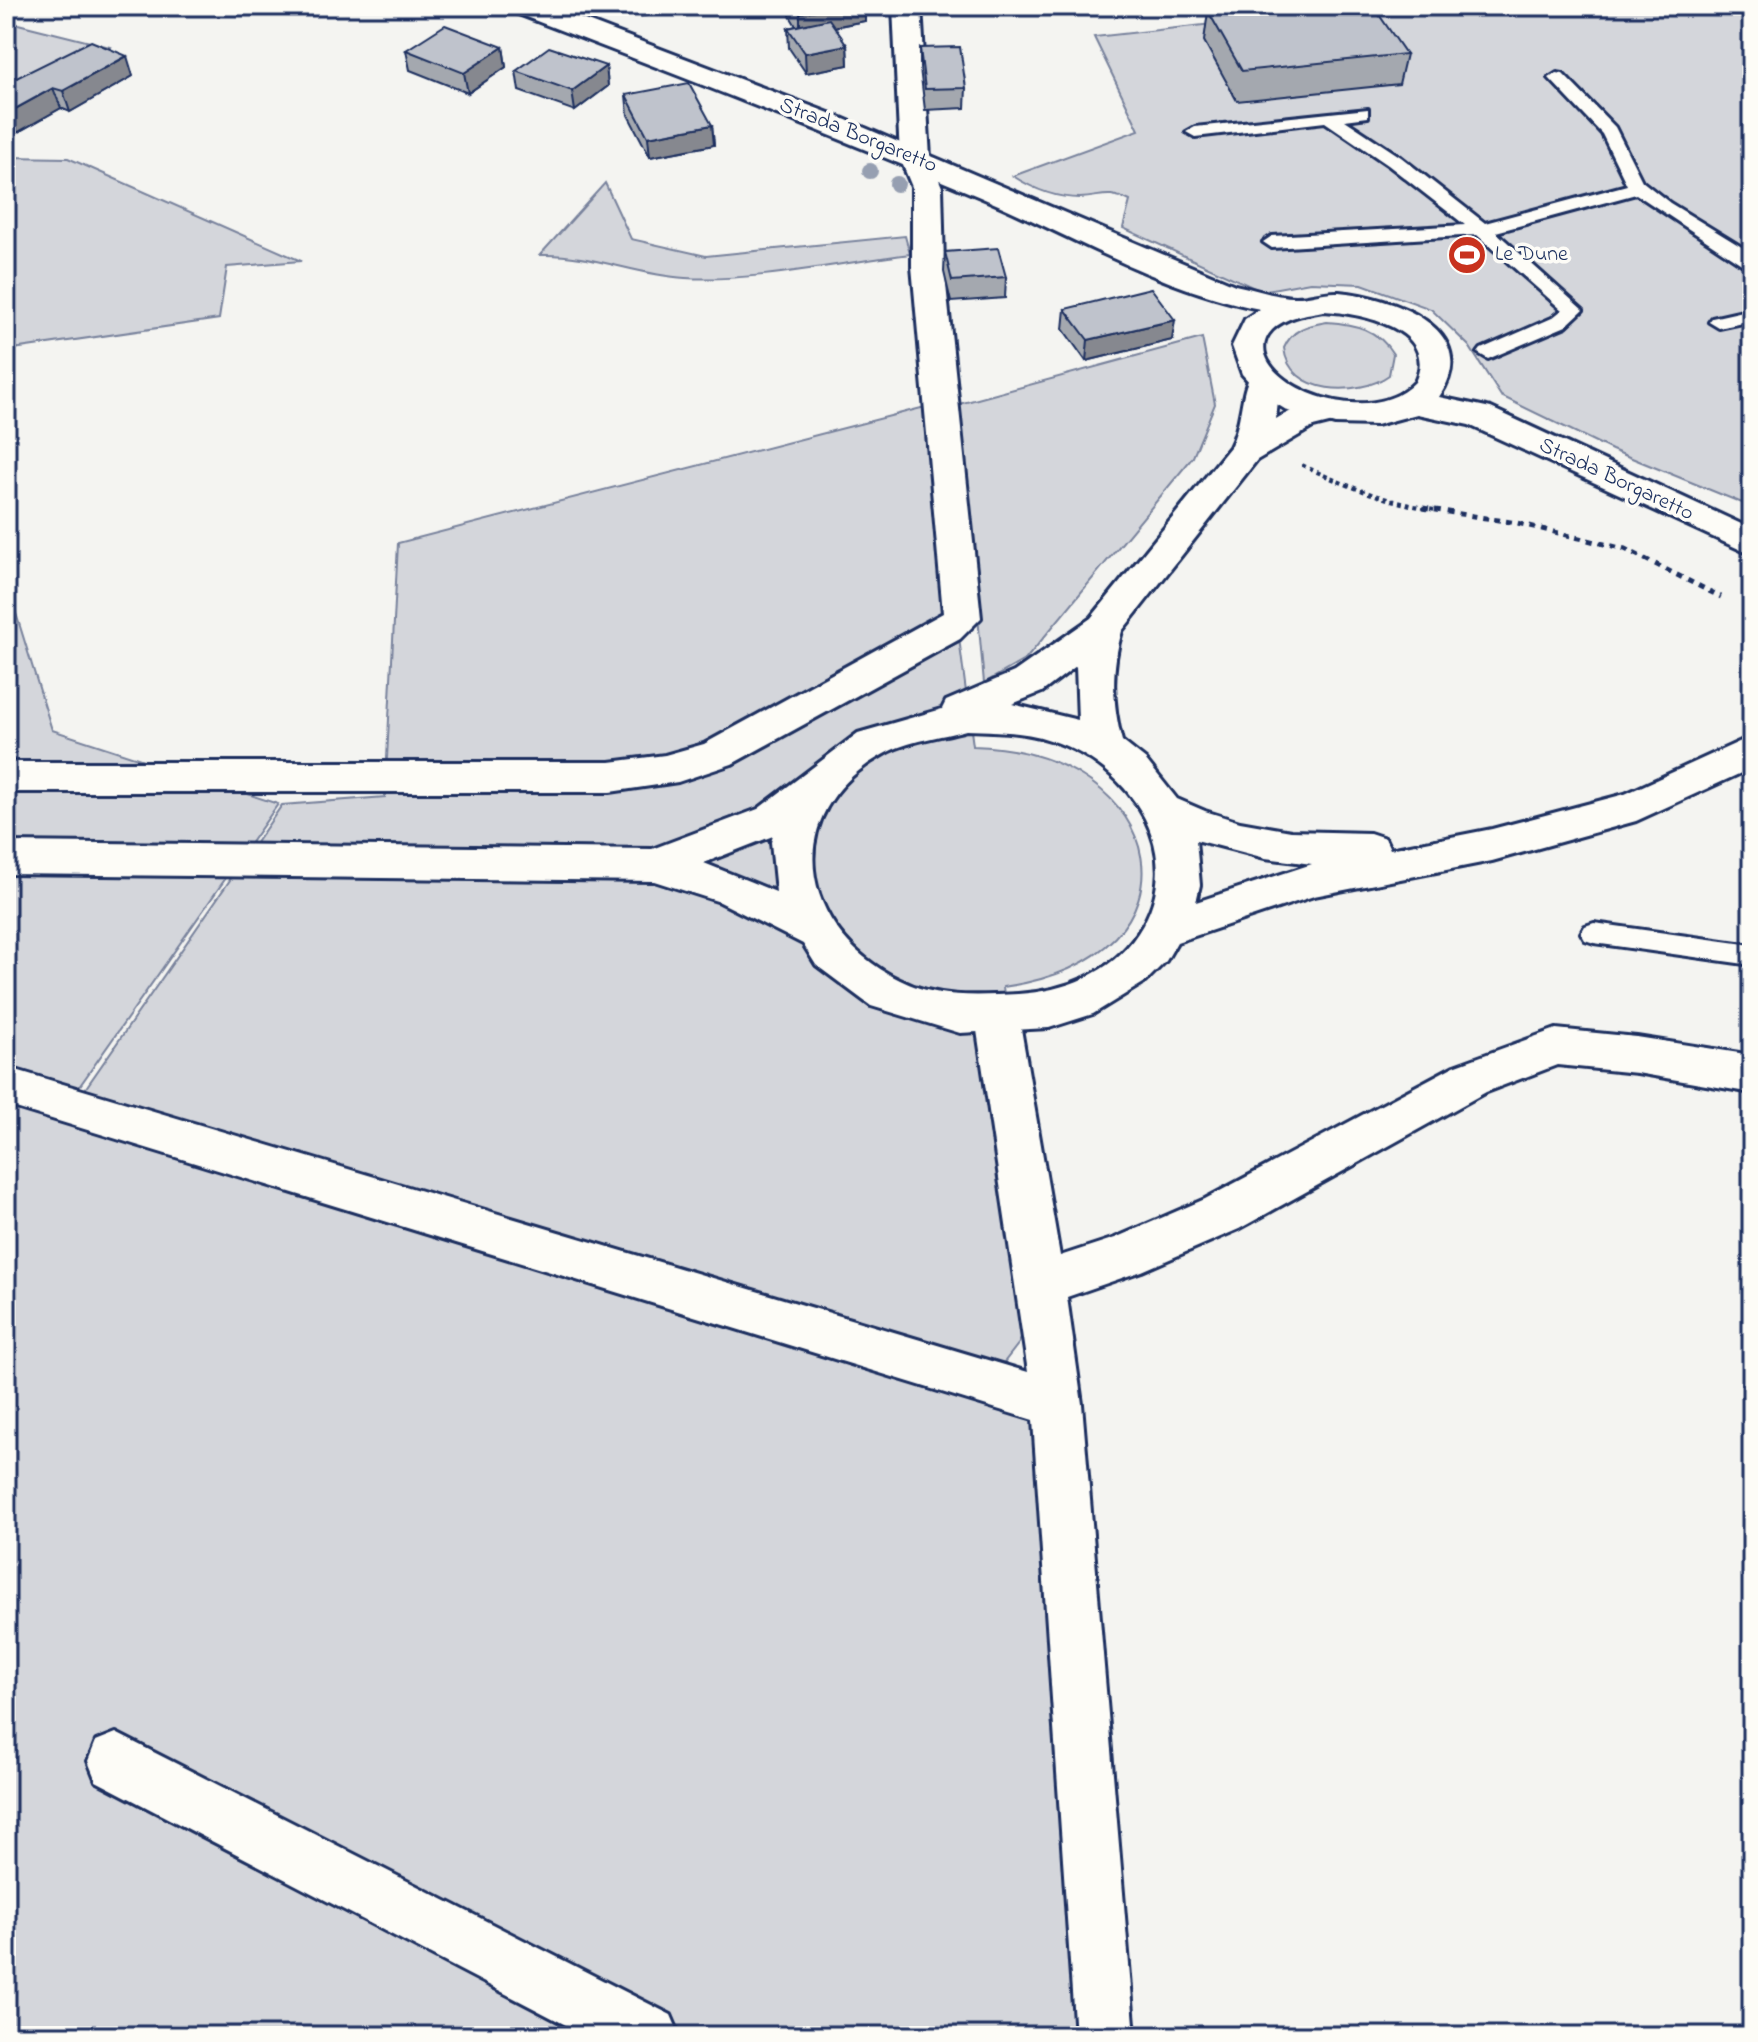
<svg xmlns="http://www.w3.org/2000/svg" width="1758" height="2042" viewBox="0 0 1758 2042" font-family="'Indie Flower',sans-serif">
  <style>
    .green { fill: #d4d6db; stroke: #78829c; stroke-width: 2 }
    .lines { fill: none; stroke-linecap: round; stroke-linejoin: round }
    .lane-casing { stroke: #1b2f5e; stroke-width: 6 }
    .street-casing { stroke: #1b2f5e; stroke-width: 6 }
    .secondary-casing { stroke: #1b2f5e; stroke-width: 6 }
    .primary-casing { stroke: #1b2f5e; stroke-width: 6 }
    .path-far1 { stroke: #1b2f5e; stroke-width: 4; stroke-dasharray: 4 4; stroke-linecap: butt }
    .path { stroke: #1b2f5e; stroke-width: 5; stroke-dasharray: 6 6; stroke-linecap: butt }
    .lane { fill: #fdfcf7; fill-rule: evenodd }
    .street { fill: #fdfcf7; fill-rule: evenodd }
    .secondary { fill: #fdfcf7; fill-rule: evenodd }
    .primary { fill: #fdfcf7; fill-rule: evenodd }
    .tree { fill: #969fb1 }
    .wall { fill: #a4a8af; stroke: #1b2f5e; stroke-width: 2 }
    .shaded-wall { fill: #86888f; stroke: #1b2f5e; stroke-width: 2 }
    .building { fill: #bfc3cc; stroke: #1b2f5e; stroke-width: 2 }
    .labels { text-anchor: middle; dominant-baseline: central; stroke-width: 7; stroke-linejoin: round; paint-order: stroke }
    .far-street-label { font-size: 22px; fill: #1b2f5e; stroke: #fdfcf7 }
    .far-poi-label { font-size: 22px; fill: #1b2f5e; stroke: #fdfcf7; text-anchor: start }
  </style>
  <rect width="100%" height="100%" fill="#f4f4f1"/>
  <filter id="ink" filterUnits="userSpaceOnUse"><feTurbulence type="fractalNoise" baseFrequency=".0125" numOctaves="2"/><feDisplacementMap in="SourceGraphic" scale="16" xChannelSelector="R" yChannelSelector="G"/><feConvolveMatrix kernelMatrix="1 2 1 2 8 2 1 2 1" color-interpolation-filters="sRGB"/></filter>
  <g filter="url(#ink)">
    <path class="green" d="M 1376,6 L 1752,6 L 1752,507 L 1612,450 L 1501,396 L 1469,346 L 1431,309 L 1362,284 L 1310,282 L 1261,291 L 1123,228 L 1130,201 C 1107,190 1103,197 1080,198 C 1056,198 1033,189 1013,176 L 1139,130 L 1094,37 Z
      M 6,21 L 110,47 L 6,93 Z
      M 6,157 L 68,158 L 301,261 L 227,267 L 219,319 L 6,350 Z
      M 605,183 L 631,239 L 706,256 L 905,236 L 910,254 C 839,263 755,282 685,278 C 635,275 590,253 540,255 Z
      M 1327,322 C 1355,324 1378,329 1393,354 L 1389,375 C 1359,397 1289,396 1284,348 C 1292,329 1308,325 1327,322 Z
      M 1202,338 L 1215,404 L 1193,457 L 1026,659 L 984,683 L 959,404 Z
      M 929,406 L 973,746 C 1172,752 1213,957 1003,987 L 1041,1284 L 1019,1343 L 998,1370 L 81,1095 L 282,805 L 385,797 L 398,543 Z
      M 6,581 L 52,730 L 278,804 L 74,1094 L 6,1073 Z
      M 6,1104 L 1042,1420 L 1088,2036 L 6,2036 Z"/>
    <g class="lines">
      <g class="lane-casing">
        <path id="lane" d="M 1557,73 L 1563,74 L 1615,127 L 1642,181 L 1670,203 L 1745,249 L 1752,255 L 1752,271 L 1636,194 L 1496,232 L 1583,310 L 1566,326 L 1488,359 L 1478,353 L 1481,349 L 1552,318 L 1562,310 L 1477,235 L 1272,248 L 1263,242 L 1272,236 L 1465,225 L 1388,165 L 1325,122 L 1195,137 L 1186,132 L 1195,127 L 1368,109 L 1368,117 L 1345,120 L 1401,157 L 1485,223 L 1627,185 L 1602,134 L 1549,78 Z
          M 1752,309 L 1752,321 L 1719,328 L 1709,322 L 1712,318 Z
          M 1594,923 L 1752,945 L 1752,965 L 1594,943 L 1585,940 L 1581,933 L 1585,926 Z"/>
      </g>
      <g class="street-casing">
        <path id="street" d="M 893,6 L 921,6 L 930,158 L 942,187 L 944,266 L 981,618 L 960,639 L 732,764 L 678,782 L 610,792 L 6,792 L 6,762 L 610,762 L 665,755 L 704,744 L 943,613 L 912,266 L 912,187 L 900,158 Z
          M 997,999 L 1013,1004 L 1019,1017 L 1060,1256 L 1115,1238 L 1205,1199 L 1454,1066 L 1556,1029 L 1637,1037 L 1752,1055 L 1752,1093 L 1637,1073 L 1557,1065 L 1486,1092 L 1239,1229 L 1142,1271 L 1067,1297 L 1082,1404 L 1135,2036 L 1075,2036 L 1033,1420 L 6,1105 L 6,1067 L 1028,1372 L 975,1017 L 981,1004 Z
          M 116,1733 L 671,2015 L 680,2036 L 587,2036 L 96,1781 L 88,1761 L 96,1741 Z"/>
      </g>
      <g class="secondary-casing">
        <path id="secondary" d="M 509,6 L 548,6 L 837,116 L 1235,285 C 1254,289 1277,297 1296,297 C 1311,297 1324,291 1339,292 C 1392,297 1485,329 1439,397 L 1491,408 L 1752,529 L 1752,555 L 1469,425 L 1417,414 L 1376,425 L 1335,424 L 1288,411 L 1260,394 L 1242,374 L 1232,346 L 1245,319 L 1260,309 C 1162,290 1072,236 980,197 C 826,132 670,72 513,12 ZM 1324,311 C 1359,313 1440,328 1415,382 C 1363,437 1231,373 1272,330 C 1285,317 1306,314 1324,311 Z"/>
      </g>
      <g class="primary-casing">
        <path id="primary" d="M 1263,372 L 1275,375 L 1280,382 L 1276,419 C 1294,408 1317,400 1337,405 L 1342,413 L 1337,421 L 1313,427 L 1257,460 L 1122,631 C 1111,668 1112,704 1122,741 L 1146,760 L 1177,799 L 1205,811 L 1240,822 L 1291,831 L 1370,833 L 1385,838 L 1390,849 L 1492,829 L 1625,794 L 1752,736 L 1752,768 L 1636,821 L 1492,861 L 1314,896 L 1177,942 L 1166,961 L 1145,982 L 1093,1014 L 1049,1028 L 960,1033 L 871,1006 L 816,965 L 803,944 L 720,902 L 654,881 L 6,874 L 6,842 L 652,849 L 758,809 L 858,733 L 942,709 L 946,701 L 1014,672 L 1091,618 L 1230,447 C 1243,422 1240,392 1251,375 ZM 1076,666 L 1078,720 L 1012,704 L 1042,692 ZM 966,730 C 994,731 1024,731 1050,740 C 1132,766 1190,855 1138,933 C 1111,974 1064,991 1018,994 C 978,996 937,999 900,980 C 798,930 778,812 884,754 C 907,741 941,737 966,730 ZM 773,836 L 771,842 L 776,892 L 704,863 ZM 1196,840 L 1265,858 L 1312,864 L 1196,902 L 1200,885 Z"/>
      </g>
      <path class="path-far1" d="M 1302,465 C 1346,486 1387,502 1435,510"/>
      <path class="path" d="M 1423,508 L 1517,523 L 1625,549 L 1721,597"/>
      <use href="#lane" class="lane"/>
      <use href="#street" class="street"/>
      <use href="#secondary" class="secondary"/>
      <use href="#primary" class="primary"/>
    </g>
    <g class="tree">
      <circle cx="870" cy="171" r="8"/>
      <circle cx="897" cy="184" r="8"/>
    </g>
    <path class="wall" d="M 637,6 L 683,6 L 683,8 L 642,16 Z
      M 790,6 L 865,6 L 865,21 L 834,27 L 847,45 L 848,65 L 806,73 L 789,48 L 788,28 L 796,26 L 790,16 Z
      M 1208,11 L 1406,54 L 1399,84 L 1237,101 L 1204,41 Z
      M 503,47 L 506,67 L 468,93 L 410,70 L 406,50 Z
      M 920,48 L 966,88 L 965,108 L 925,110 L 920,68 Z
      M 606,66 L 608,86 L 575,111 L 519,91 L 516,71 Z
      M 133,76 L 70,112 L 61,108 L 11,136 L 6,135 L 6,83 Z
      M 626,95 L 712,125 L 714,145 L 650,157 L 628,115 Z
      M 945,252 L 1006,277 L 1005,298 L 951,302 L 944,272 Z
      M 1065,309 L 1172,340 L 1086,361 L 1063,329 Z"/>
    <path class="shaded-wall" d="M 641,6 L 683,6 L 683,8 L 642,16 Z
      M 837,6 L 865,6 L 865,21 L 800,33 L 800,13 Z
      M 847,45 L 848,65 L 806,73 L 805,53 Z
      M 503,47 L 506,67 L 468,93 L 464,73 Z
      M 127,56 L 133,76 L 70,112 L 63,91 Z
      M 606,66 L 608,86 L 575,111 L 572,91 Z
      M 53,88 L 61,108 L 11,136 L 6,124 L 6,114 Z
      M 712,125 L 714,145 L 650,157 L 648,137 Z
      M 1175,320 L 1172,340 L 1086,361 L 1088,340 Z"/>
    <path class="building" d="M 796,6 L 837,6 L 800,13 Z
      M 1259,6 L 1373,6 L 1406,54 L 1242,71 L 1208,11 Z
      M 829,19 L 847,45 L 805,53 L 788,28 Z
      M 445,25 L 503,47 L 464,73 L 406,50 Z
      M 91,41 L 127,56 L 63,91 L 53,88 L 6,114 L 6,83 Z
      M 549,47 L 606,66 L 572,91 L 516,71 Z
      M 960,47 L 966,88 L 925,89 L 920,48 Z
      M 689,83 L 712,125 L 648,137 L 626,95 Z
      M 998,248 L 1006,277 L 952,281 L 945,252 Z
      M 1151,288 L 1175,320 L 1088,340 L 1065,309 Z"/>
  </g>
  <defs>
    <g id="stadium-disc" transform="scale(2)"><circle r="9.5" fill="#c8321e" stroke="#fdfcf7"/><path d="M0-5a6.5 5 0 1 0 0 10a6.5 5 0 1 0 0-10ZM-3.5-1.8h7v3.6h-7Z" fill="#fff"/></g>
  </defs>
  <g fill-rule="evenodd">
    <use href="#stadium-disc" x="1467" y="255"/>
  </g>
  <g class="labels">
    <g class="far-street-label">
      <text transform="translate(858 136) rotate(22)">Strada Borgaretto</text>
      <text transform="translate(1616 480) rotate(25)">Strada Borgaretto</text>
    </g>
    <g class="far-poi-label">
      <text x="1495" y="255">Le Dune</text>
    </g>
  </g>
  <rect width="1758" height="2042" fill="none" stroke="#fdfcf7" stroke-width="32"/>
  <rect x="16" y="16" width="1726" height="2010" fill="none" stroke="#1b2f5e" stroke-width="3" filter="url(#ink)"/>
</svg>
